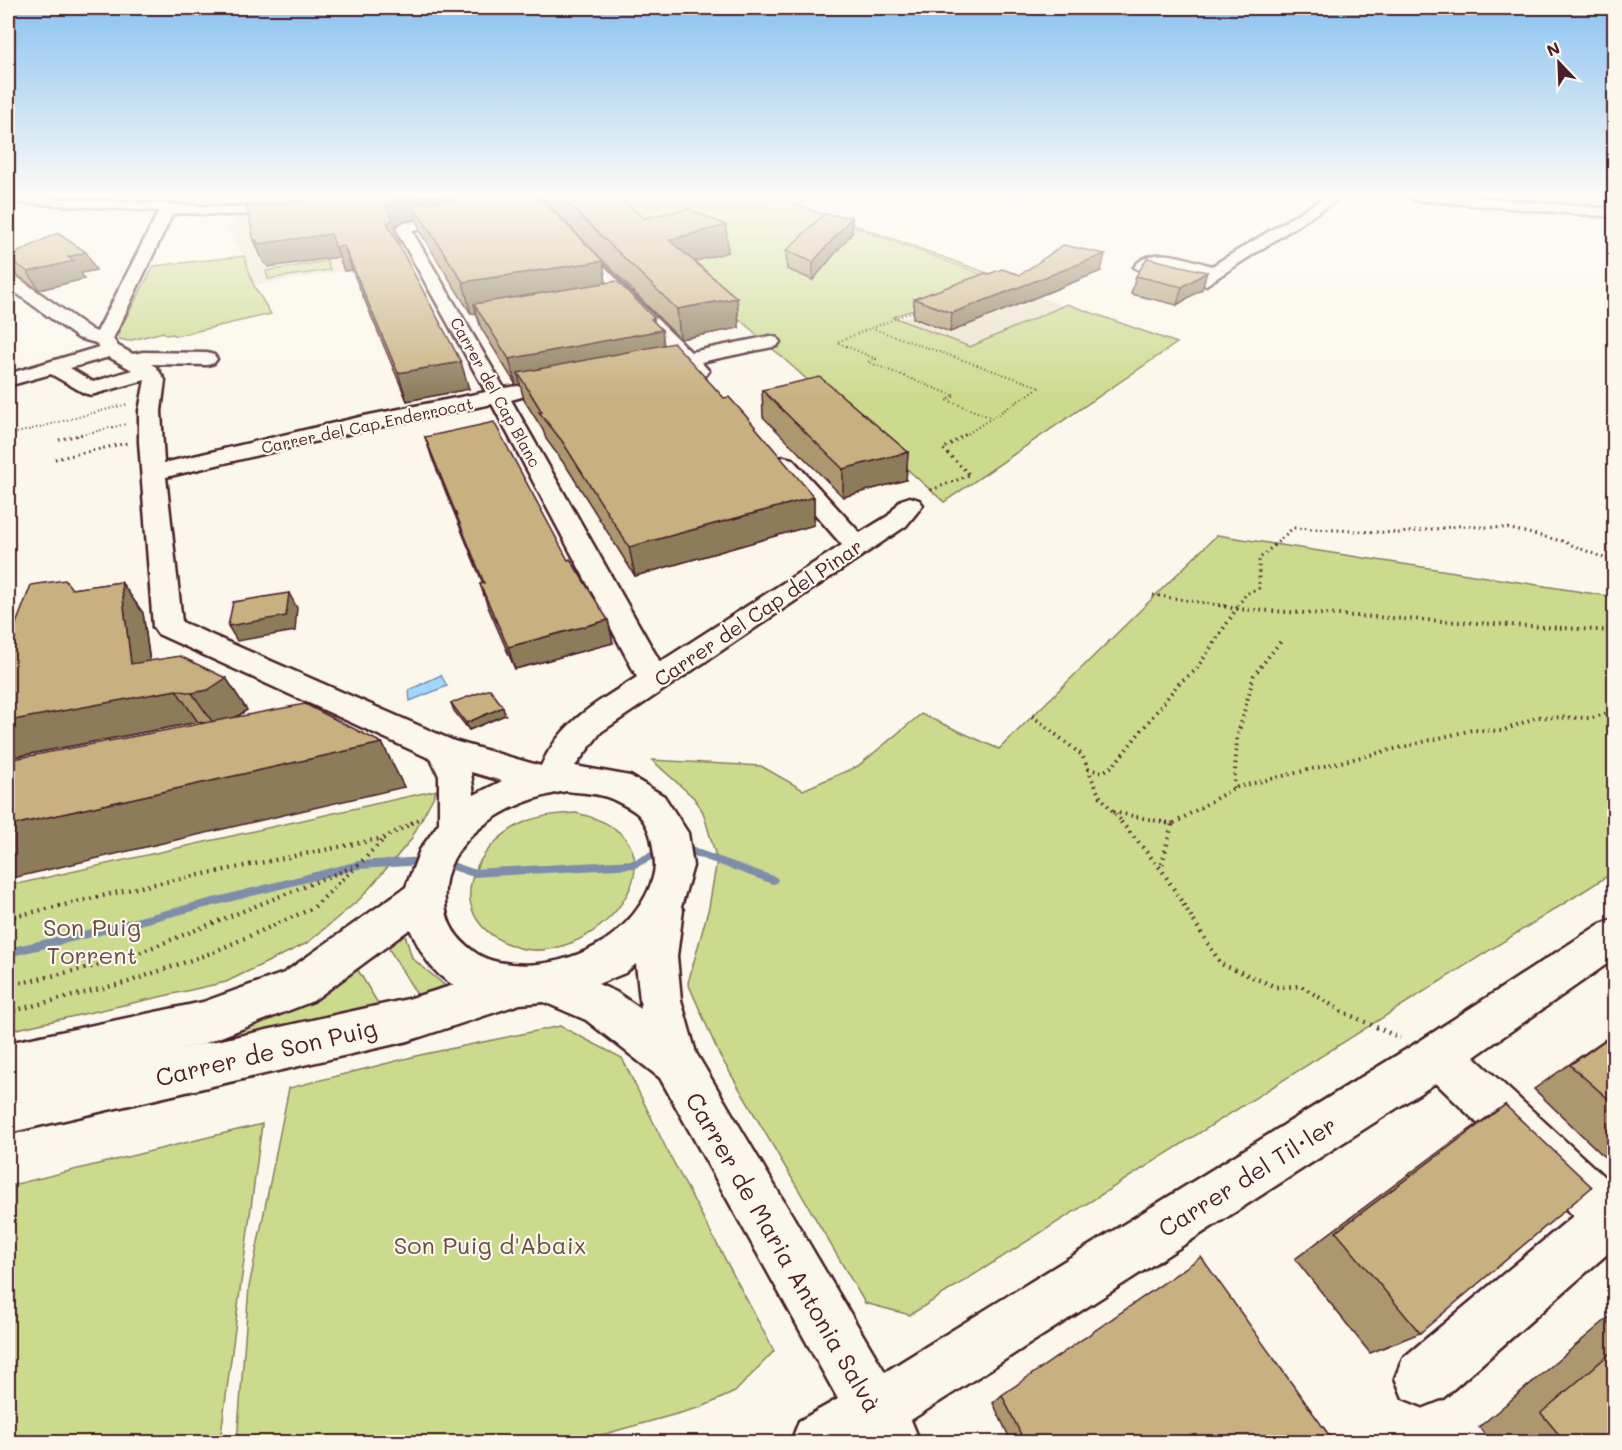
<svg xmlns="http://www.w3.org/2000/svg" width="1622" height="1450" viewBox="0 0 1622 1450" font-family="Mali,sans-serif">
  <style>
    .built { fill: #ece2cc }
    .green { fill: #ccda8e; stroke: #8b7c5c; stroke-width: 1.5 }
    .water { fill: #9fd7ff; stroke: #7d8daa; stroke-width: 1.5 }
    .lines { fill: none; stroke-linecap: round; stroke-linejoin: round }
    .stream { fill: #7d8daa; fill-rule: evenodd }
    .minor-casing { stroke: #4a1f2b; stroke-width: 5 }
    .path-far4 { stroke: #4a1f2b; stroke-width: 1.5; stroke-dasharray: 1 2; stroke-linecap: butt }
    .path-far3 { stroke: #4a1f2b; stroke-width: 2; stroke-dasharray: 1 3; stroke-linecap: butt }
    .path-far2 { stroke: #4a1f2b; stroke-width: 3; stroke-dasharray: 1.5 4; stroke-linecap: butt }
    .path-far1 { stroke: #4a1f2b; stroke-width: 4; stroke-dasharray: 1.5 4.5; stroke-linecap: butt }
    .path { stroke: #4a1f2b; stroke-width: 4.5; stroke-dasharray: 1.5 5; stroke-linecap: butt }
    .minor { fill: #fbf7ec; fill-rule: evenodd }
    .wall { fill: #ac976e; stroke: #4a1f2b; stroke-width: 1.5 }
    .shaded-wall { fill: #8c7b5a; stroke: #4a1f2b; stroke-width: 1.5 }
    .building { fill: #c8b080; stroke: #4a1f2b; stroke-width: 1.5 }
    .labels { text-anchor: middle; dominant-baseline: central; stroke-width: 4.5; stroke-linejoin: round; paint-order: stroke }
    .far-street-label { font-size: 16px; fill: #4a1f2b; stroke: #fbf7ec }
    .street-label { font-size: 20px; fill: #4a1f2b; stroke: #fbf7ec }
    .near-park-label { font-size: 24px; fill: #6a4e44; stroke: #fbf7ec }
    .near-street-label { font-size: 24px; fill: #4a1f2b; stroke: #fbf7ec }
  </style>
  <rect width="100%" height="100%" fill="#fbf7ec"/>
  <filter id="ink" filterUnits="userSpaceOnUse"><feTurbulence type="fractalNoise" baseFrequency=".0167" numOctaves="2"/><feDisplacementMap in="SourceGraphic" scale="12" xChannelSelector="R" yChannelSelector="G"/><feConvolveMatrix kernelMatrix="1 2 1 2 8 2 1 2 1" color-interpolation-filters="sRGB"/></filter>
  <g filter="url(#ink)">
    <path class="built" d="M 1490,196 L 1614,196 L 1614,207 Z
      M 262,216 L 391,228 L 410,261 L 255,285 L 244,256 L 227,230 L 232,226 L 235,218 Z
      M 997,282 L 1071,308 L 972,351 L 898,320 Z"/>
    <path class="green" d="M 602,196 L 774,196 L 1001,278 L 893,317 L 970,347 L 1067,304 L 1177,343 L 944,502 Z
      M 244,256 L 254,286 L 271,314 L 176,336 L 173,334 L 166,335 L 163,332 L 128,341 L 119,339 L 119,331 L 154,266 Z
      M 327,261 L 330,270 L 268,279 L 266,271 Z
      M 1217,535 L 1614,597 L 1614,872 L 910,1315 L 865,1303 L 719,1054 L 688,983 L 709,907 L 717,860 L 703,812 L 694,798 L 652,760 L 761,766 L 803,790 L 858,766 L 921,714 L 999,749 Z
      M 437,790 L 410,841 L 361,898 L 307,943 L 226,982 L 8,1031 L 8,886 Z
      M 576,813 C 708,842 589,980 508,944 C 440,914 473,844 527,821 C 543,815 559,814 576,813 Z
      M 404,931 L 412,958 L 448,988 L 419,998 L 386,944 Z
      M 356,967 L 382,1010 L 8,1095 L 8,1084 L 141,1055 Z
      M 560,1026 L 622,1058 L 667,1150 L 774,1351 L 735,1392 L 702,1407 L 576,1442 L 237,1442 L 249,1287 L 289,1088 L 420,1055 Z
      M 262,1124 L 220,1442 L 8,1442 L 8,1186 Z"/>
    <path class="water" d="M 441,675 L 447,686 L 410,701 L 409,690 Z"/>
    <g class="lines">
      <path class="stream" d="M 680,843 L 776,877 L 778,880 L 776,883 L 773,884 L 677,850 L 675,847 L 677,844 Z
        M 663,846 L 666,847 L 668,850 L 666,853 L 635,868 L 473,877 L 438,865 L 436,862 L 438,859 L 441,858 L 473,869 L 634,860 Z
        M 425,857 L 428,858 L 430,861 L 428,864 L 425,865 L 358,869 L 96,936 L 8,957 L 8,948 L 96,928 L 358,861 Z"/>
      <g class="minor-casing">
        <path id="minor" d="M 8,196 L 226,207 L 293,205 L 300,209 L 293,213 L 226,215 L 179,213 L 172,215 L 113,339 L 118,346 L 133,354 L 143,352 L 207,353 L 214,355 L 217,359 L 214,363 L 207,365 L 151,364 L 156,367 L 165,380 L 161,411 L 164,463 L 364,416 L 486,392 L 395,228 L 403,223 L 463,215 L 468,216 L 470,219 L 468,222 L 412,231 L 504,388 L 518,386 L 525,388 L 528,392 L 525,396 L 511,400 L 660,662 L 842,545 L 776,469 L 772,464 L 776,459 L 784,457 L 792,459 L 860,533 L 888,516 L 901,500 L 910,497 L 919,500 L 923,505 L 906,526 L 601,732 L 575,766 L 630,776 L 664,796 L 688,833 L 693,866 L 681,907 L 683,910 L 677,956 L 681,1000 L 696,1053 L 885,1372 L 1423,1039 L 1600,924 L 1614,919 L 1614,959 L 1474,1057 L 1614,1186 L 1614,1248 L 1443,1398 L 1423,1406 L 1403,1398 L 1395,1378 L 1403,1358 L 1573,1216 L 1436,1083 L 911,1420 L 920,1442 L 791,1442 L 799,1421 L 838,1399 L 660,1078 L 586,1020 L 544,1002 L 520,1004 L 408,1041 L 8,1133 L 8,1043 L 203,1002 L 284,973 L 406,887 L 420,850 L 439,823 L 439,776 L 431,759 L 158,634 L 153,627 L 139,442 L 139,411 L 145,380 L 91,395 L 84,393 L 51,374 L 8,386 L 8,374 L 99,347 L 96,343 L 78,338 L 8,287 L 8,274 L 14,275 L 92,330 L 97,332 L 159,211 L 8,202 ZM 109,357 L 132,370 L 93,382 L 70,368 ZM 492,404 L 637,677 C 598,702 561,721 541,766 L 454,741 L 182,622 L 166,477 L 364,430 ZM 471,772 L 502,781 L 474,795 ZM 567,791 C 581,793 599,793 612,799 C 620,803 633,809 639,815 C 647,824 652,837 653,848 C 654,854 655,860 655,866 C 652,899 623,932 594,947 C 569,960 540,967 511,964 C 497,962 484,960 473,951 C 456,938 446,924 445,902 C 439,838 512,799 567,791 ZM 410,929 C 421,952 431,973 454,985 L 408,999 L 175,1050 L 203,1044 L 313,1001 ZM 636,964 L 641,1009 L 616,992 L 598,984 L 625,973 Z
          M 522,196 L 537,196 L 629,292 L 691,352 L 770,336 L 777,338 L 780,342 L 777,346 L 701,362 L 709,371 L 706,375 C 694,378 690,374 682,366 L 645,373 L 638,371 L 635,367 L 638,363 L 672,356 L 617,300 Z
          M 1327,196 L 1343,196 L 1206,285 L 1194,285 L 1192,281 L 1201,273 L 1161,263 L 1142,272 L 1134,267 C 1153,243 1188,260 1212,266 Z
          M 1408,196 L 1461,196 L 1614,209 L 1614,217 L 1415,200 Z"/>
      </g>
      <path class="path-far4" d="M 767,196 L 826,216
        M 847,224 L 986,276"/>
      <path class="path-far3" d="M 917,310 L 837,342 L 876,359 L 868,362 L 955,396 L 947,400 L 992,418
        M 871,328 L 1040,387 L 964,436
        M 9,435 L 128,404
        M 77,436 L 126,424"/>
      <path class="path-far2" d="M 9,435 L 12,434
        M 59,440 L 83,434
        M 55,459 L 127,443
        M 931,490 L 970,475 L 943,449 L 966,434
        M 1153,595 L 1225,606
        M 1238,606 L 1246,594 L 1259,588 L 1259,559 L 1293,528 L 1399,533 L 1459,526 L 1507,528 L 1562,541 L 1614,562"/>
      <path class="path-far1" d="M 1219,605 L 1236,609 L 1614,631
        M 1032,716 L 1082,755 L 1099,795 L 1123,823
        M 1088,769 L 1103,772 L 1113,766 L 1180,682 L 1196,670 L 1239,605
        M 1234,788 L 1237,738 L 1254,675 L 1281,641
        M 1113,812 L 1168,823
        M 411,823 L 422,817
        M 1174,823 L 1234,788 L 1472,730 L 1502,731 L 1537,717 L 1592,718 L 1614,711"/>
      <path class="path" d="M 1121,822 L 1161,869 L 1221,964 L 1276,987 L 1301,986 L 1341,1011 L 1400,1038
        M 1160,822 L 1172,824 L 1161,868
        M 1172,824 L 1176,822
        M 8,918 L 145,886 L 384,838 L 414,822
        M 8,986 L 121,960 L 358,865 L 383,840
        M 8,1012 L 128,982 L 211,953 L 313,908 L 356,867"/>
      <use href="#minor" class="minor"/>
    </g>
    <path class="wall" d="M 538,196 L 603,261 L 606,282 L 654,318 L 654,322 L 662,330 L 663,345 L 814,497 L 814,525 L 635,576 L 568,469 L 546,439 L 543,430 L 524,400 L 520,384 L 516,385 L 481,328 L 476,313 L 471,314 L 420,232 L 417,219 L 403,221 L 395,226 L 400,242 L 398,243 L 469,389 L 407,401 L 352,270 L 344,271 L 339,257 L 268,267 L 266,263 L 264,263 L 254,240 L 247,207 Z
      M 540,196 L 617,196 L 644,218 L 728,252 L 694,261 L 737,298 L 739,328 L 680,339 Z
      M 852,217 L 852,233 L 813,280 L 787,269 L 786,251 Z
      M 86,252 L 96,270 L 81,273 L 84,279 L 39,290 L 17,275 L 8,259 L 8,257 Z
      M 1101,271 L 950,332 L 913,318 L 914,299 L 989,274 L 1020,275 Z
      M 1136,276 L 1202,289 L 1177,305 L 1131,294 Z
      M 762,390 L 908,452 L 906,480 L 843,497 L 763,417 Z
      M 425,437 L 568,560 L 608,620 L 613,643 L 515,669 L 488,607 L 480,584 L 483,584 L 432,458 Z
      M 121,582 L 143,613 L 150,661 L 226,678 L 247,710 L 236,717 L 382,743 L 404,787 L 205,723 L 198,722 L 8,758 L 8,637 L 11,637 L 72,589 Z
      M 451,703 L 505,715 L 469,730 L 454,711 Z
      M 1614,1033 L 1614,1166 L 1534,1089 Z
      M 1505,1105 L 1420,1333 L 1370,1353 L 1295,1259 L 1456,1139 Z
      M 1614,1313 L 1614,1443 L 1491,1443 L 1479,1427 Z
      M 1002,1395 L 1323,1427 L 1335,1443 L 1012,1443 L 993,1403 Z"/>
    <path class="shaded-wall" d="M 424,196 L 525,196 L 412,204 L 417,219 L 403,221 L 395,226 L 400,242 L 394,246 L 387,223 L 386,206 L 396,199 Z
      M 852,217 L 852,233 L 813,280 L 813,262 Z
      M 726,225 L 728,252 L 672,268 L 669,240 Z
      M 331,234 L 339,257 L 268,267 L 266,263 L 264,263 L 254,240 Z
      M 344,246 L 352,270 L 344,271 L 336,247 Z
      M 86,252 L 96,270 L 81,273 L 84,279 L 39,290 L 28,272 L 68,257 Z
      M 1105,254 L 1101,271 L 950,332 L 952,313 Z
      M 603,261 L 607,291 L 474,304 L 476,313 L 471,314 L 463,282 Z
      M 1207,272 L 1202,289 L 1177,305 L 1182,287 Z
      M 737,298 L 739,328 L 680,339 L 677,309 Z
      M 654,318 L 655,331 L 662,330 L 665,355 L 518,373 L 520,384 L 516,385 L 509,359 Z
      M 461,362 L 469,389 L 407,401 L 398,373 Z
      M 908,452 L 906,480 L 843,497 L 843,469 Z
      M 814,497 L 814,525 L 635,576 L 629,547 Z
      M 121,582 L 143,613 L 154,694 L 176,690 L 198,722 L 8,758 L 8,721 L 131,664 Z
      M 289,593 L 297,608 L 295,631 L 237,641 L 228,626 Z
      M 608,620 L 613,643 L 515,669 L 508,647 Z
      M 226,678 L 247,710 L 230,721 L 214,724 L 192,693 Z
      M 503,707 L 505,715 L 469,730 L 466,723 Z
      M 382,743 L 404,787 L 8,879 L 8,826 Z"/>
    <path class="building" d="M 330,196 L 424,196 L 396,199 L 386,206 L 393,220 L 387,223 L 461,362 L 398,373 L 344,246 L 336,247 L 331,234 L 258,244 L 257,240 L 254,240 L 247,207 Z
      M 480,196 L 538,196 L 603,261 L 463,282 L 412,204 Z
      M 560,196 L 617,196 L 644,218 L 688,209 L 726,225 L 669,240 L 737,298 L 677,309 Z
      M 824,214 L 852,217 L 813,262 L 786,251 Z
      M 57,233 L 86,252 L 68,257 L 74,261 L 28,272 L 8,258 L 8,257 Z
      M 1063,245 L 1105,254 L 952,313 L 914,299 L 986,273 L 989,274 L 1002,269 L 1020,275 Z
      M 1147,258 L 1207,272 L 1182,287 L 1136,276 Z
      M 617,281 L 654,318 L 651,319 L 662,330 L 509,359 L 474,304 Z
      M 674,343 L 724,398 L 729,397 L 746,416 L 814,497 L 629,547 L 562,441 L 539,412 L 542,412 L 518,373 Z
      M 820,377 L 908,452 L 843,469 L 762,390 Z
      M 494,422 L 568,560 L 570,559 L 608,620 L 508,647 L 480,584 L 484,583 L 425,437 Z
      M 65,580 L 72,589 L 121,582 L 131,664 L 180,656 L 226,678 L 208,690 L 192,693 L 176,690 L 8,721 L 8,637 L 11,637 L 31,585 Z
      M 289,593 L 286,616 L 228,626 L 233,602 Z
      M 490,689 L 503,707 L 466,723 L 451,703 Z
      M 305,704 L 382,743 L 8,826 L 8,760 Z
      M 1614,1034 L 1614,1104 L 1570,1065 Z
      M 1505,1105 L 1592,1187 L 1420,1333 L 1336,1232 Z
      M 1201,1257 L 1323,1427 L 1335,1443 L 1025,1443 L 1002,1395 Z
      M 1614,1350 L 1614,1443 L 1566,1443 L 1541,1413 Z"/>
  </g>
  <linearGradient id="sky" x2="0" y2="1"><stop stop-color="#8bc2f1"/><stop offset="0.49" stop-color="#fdfbf6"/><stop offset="1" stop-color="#fdfbf6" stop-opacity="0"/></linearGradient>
  <rect width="1622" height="399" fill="url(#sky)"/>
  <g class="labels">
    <g class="far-street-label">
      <text transform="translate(496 392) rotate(61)">Carrer del Cap Blanc</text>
      <text transform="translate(367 425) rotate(-12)">Carrer del Cap Enderrocat</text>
    </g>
    <g class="street-label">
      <text transform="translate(758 612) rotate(-34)">Carrer del Cap del Pinar</text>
    </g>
    <g class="near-park-label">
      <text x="92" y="926">Son Puig<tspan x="92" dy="28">Torrent</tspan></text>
      <text x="490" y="1244">Son Puig d'Abaix</text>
    </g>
    <g class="near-street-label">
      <text transform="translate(266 1052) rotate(-13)">Carrer de Son Puig</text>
      <text transform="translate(1247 1176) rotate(-32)">Carrer del Til·ler</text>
      <text transform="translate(784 1252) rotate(60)">Carrer de Maria Antonia Salvà</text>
    </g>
  </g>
  <rect width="1622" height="1450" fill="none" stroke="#fbf7ec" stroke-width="30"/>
  <rect x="15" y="15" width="1592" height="1420" fill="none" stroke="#4a1f2b" stroke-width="2" filter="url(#ink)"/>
  <g transform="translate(1559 63) rotate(337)" stroke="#fbf7ec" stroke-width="4.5" paint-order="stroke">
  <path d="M0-4.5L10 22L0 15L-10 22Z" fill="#4a1f2b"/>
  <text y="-9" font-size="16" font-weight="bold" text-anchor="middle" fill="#4a1f2b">N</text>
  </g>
</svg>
